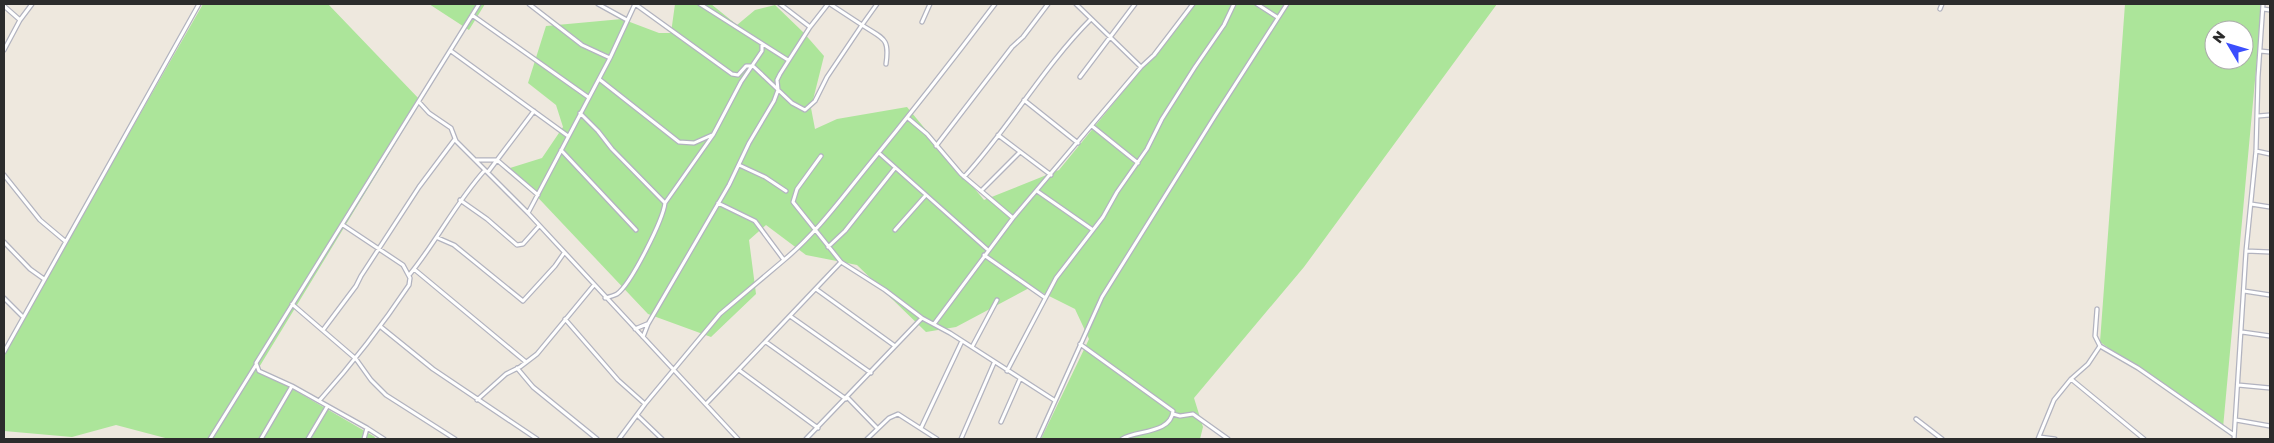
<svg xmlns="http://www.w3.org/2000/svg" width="2274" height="443" viewBox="0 0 2274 443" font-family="'Golos Text',sans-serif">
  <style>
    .green { fill: #ace59a; fill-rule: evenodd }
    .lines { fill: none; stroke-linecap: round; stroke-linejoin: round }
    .minor-casing { stroke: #b2b3bf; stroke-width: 5.5 }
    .minor { stroke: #fff; stroke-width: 3 }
  </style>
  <rect width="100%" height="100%" fill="#eee8de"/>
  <path class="green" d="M 203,4 L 328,4 L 421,101 L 258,369 L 375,437 L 374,439 L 169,439 L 116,425 L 72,437 L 4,431 L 4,352 Z
    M 429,4 L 485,4 L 469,30 Z
    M 675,4 L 711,4 L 737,25 L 755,10 L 775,5 L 803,32 L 824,56 L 811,108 L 815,129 L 837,119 L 907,107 L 984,200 L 1059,170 L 1149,60 L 1190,4 L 1497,4 L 1304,267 L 1194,398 L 1203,427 L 1200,439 L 1041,439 L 1089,339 L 1075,309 L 1031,287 L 956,327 L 926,332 L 857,265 L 806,255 L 766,225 L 749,240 L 756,294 L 711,337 L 648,314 L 510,168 L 542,158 L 563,127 L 556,105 L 528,83 L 546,26 L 622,19 L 659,33 L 671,33 Z
    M 2125,4 L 2262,4 L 2223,428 L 2100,342 ZM 2214,30 L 2244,30 L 2244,60 L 2214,60 Z"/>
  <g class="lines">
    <g class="minor-casing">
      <path id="minor" d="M 529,4 L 582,45 L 610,58
        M 598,4 L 627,20
        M 635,4 L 732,74 L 738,75 L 746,66 L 753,66 L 792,103 L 805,110 L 815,101 L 827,77 L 862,25 L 830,4
        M 700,4 L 788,60
        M 780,4 L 810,27
        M 877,4 L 862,25 C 883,39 890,37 886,64
        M 1076,4 L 1141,67
        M 1257,4 L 1277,17
        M 4,6 L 20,20
        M 1940,9 L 1942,4
        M 2263,9 L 2270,10
        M 472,15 L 588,97
        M 922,22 L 930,4
        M 4,50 L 20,20 L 32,4
        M 451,51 L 568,136
        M 2260,51 L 2270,52
        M 1080,77 L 1135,4
        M 599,79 L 679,142 L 694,143 L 712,135
        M 1024,100 L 1078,143
        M 419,102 L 429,113 L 451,128 L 456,141 L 528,213 L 738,439
        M 580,113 L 598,131 L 612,149 L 665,203 C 663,220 631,284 617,294 C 613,296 609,297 605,298
        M 2258,116 L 2270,115
        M 908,118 L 927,134 L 961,174 L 1013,218
        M 1092,126 L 1138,163
        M 998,135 L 1051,175
        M 936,146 L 1012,47 L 1023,37 L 1048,4
        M 561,150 L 636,230
        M 2256,151 L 2270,154
        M 879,153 L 988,250
        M 821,156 L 797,189 L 793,202 L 841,262 L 885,290 L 922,318 L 950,333 L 1054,400
        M 475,160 L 497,160 L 538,195
        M 739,165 L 765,177 L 786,191
        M 488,172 L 534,111
        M 4,175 L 40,220 L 65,241
        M 964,177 C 1010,127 1043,67 1091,19
        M 981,191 L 1020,152
        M 1037,191 L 1093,230
        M 460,200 L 487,219 L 517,245 L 523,244 L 539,226
        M 665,203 L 713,135 L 741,82 L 762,51 L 762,45
        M 2251,204 L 2270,207
        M 528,213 L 610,58 L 635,4
        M 895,230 L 926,195
        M 438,238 L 454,245 L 523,301 L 555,266 L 564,253
        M 4,242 L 30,269 L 44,279
        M 828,247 L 845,231 L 895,168
        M 2246,251 L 2270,252
        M 984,255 L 1044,297
        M 784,260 C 815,234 838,203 863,172 C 908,117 952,61 995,4
        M 414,269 L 526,362
        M 410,274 C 437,241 456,202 485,170
        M 816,289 L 895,346
        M 2244,291 L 2270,295
        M 4,298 L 23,317
        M 292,304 L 356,359 L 371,380 L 386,395 L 455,439
        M 790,316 L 871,373
        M 565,319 L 618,380 L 645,404
        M 934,324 L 1013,218 L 1141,67 L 1154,55 L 1193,4
        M 381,327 L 433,369 L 537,439
        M 635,329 L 647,324
        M 323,330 L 356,286 L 361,276 L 419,187 L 455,139
        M 2242,332 L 2270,336
        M 643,337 L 648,324 L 729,185 L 749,143 L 774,101 L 778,90 L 777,80 L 780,74 L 810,27 L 828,4
        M 766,342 L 846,399
        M 1080,344 L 1173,411 C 1171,434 1136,430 1122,439
        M 2100,346 L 2138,368 L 2234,435
        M 972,347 L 997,300
        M 4,352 L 199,4
        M 517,368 L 533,387 L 597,439
        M 739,370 L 818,428
        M 1007,371 L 1056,278 L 1103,217 L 1117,192 L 1147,149 L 1162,119 L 1195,67 L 1224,25 L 1234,4
        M 2071,379 L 2144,439
        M 2238,385 L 2270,388
        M 847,397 L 877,428
        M 477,400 L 506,374 L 520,367 L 537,354 L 594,285
        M 319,401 C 352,364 381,327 409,285 L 410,278 L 403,265 L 343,225
        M 706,404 L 841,262
        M 1173,414 L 1180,416 L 1193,414 L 1228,439
        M 637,415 L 662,439
        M 1916,419 L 1942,439
        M 2236,420 L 2270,426
        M 1001,422 L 1020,379
        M 367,428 L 384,439
        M 921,428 L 962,341
        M 2039,437 L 2055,439
        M 210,439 L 256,365
        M 261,439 L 292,386
        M 308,439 L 327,407
        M 364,439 L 367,428 L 292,386 L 259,371 L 256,363 L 479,4
        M 619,439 L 645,404 L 720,314 L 784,260 L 755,221 L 718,203
        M 806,439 L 922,318
        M 867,439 L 889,418 L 898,414 L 937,439
        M 961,439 L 994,363
        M 1038,439 L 1102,297 L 1215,116 L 1287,4
        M 2038,439 L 2054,400 L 2071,379 L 2088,364 L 2100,346 L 2095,336 L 2097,309
        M 2234,439 L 2246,251 L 2256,151 L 2258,77 L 2263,4"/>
    </g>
    <use href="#minor" class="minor"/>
  </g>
  <rect width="2274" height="443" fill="none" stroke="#2c2c2c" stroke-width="10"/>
  <g transform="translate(2229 45) rotate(308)"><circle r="24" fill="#ffffff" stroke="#ababab"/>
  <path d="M0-4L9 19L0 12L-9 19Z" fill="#3b4efd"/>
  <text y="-8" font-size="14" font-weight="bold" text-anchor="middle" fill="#2c2c2c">N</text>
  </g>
</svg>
